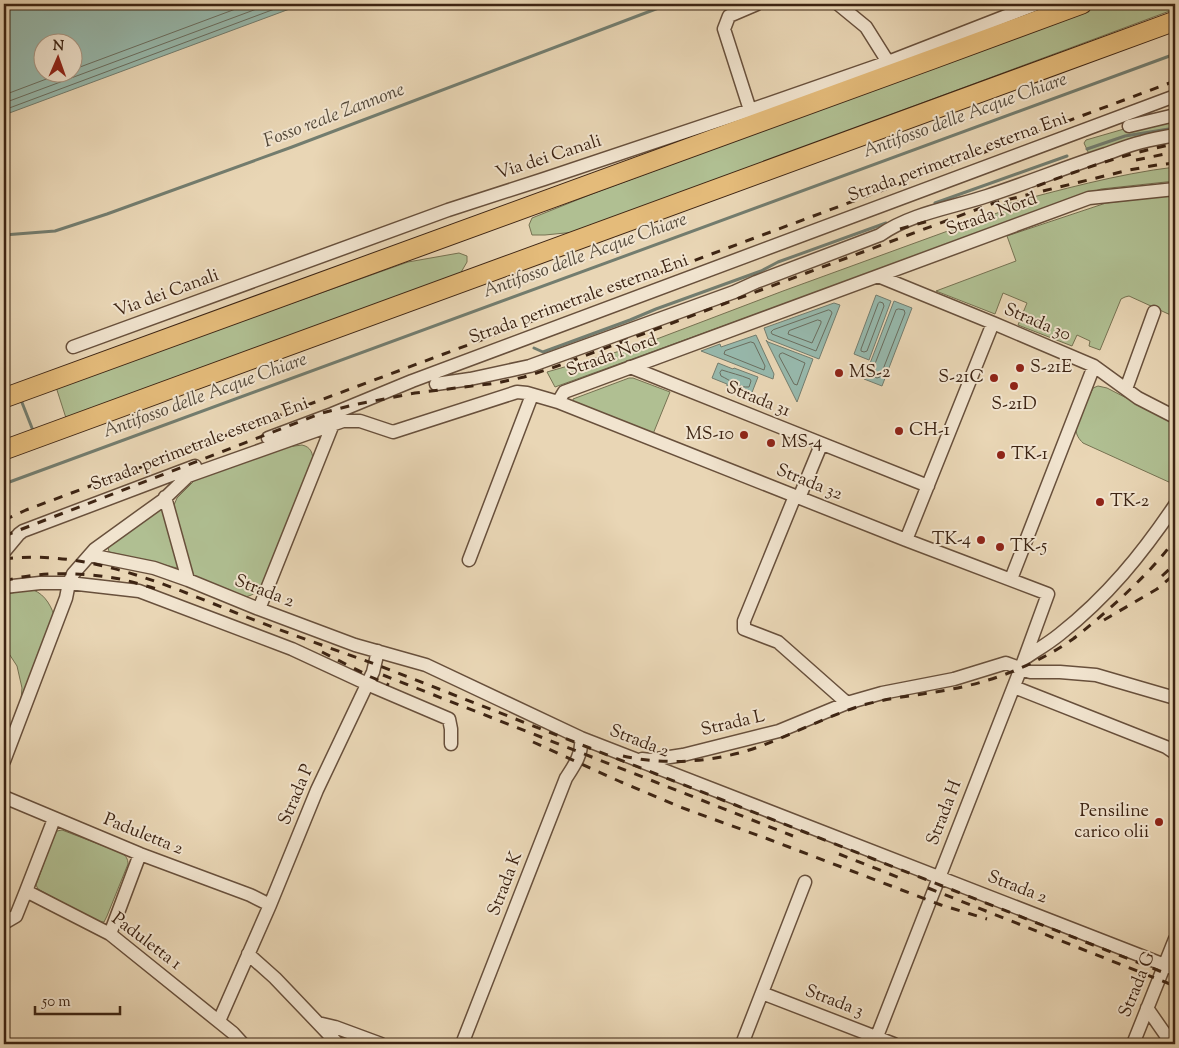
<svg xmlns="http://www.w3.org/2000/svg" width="1179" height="1048" viewBox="0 0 1179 1048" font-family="'Sorts Mill Goudy',serif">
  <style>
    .green { fill: #b0bf92; stroke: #767252 }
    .water { fill: #97b9ad; stroke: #737d6f; fill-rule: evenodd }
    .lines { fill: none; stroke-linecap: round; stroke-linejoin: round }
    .shore { stroke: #6a6e60; stroke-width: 1 }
    .stream { stroke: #737d6f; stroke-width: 3 }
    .minor-casing { stroke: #68503c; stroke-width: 15 }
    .highway-casing { stroke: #3d2413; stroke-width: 21 }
    .minor { stroke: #f1e4cf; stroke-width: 12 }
    .highway { stroke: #e4bb7a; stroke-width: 19 }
    .rail { stroke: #3d2413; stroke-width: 3; stroke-dasharray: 9 9; stroke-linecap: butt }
    .poi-dot { fill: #8f2418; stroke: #f1e4cf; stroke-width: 2 }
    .labels { text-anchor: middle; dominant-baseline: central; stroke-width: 4; stroke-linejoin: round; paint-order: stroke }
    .street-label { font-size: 18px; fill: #3d2413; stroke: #f1e4cf }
    .poi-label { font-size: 18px; fill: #3d2413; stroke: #f1e4cf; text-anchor: start }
    .water-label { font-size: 19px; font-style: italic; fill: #54493a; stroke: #f1e4cf }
  </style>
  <rect width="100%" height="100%" fill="#e9d6b5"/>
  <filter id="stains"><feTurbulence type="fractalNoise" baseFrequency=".004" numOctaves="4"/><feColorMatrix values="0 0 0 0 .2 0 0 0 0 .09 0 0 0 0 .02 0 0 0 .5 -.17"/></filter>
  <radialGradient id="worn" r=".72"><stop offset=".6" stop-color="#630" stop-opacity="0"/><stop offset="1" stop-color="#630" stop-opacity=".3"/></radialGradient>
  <path class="green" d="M 1105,4 L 1175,4 L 1175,9 L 575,232 L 545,235 L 532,235 L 529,225 L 532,218 L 597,192 Z
    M 1175,122 L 1175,131 L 1089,154 L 1084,143 L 1086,140 L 1124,129 L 1129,130 Z
    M 1175,167 L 1175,181 L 1101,189 L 555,387 L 547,372 L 641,345 L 783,291 L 1000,212 L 1003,205 C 1060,190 1117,174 1175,167 Z
    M 1175,195 L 1175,317 L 1129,296 L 1125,297 L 1121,299 L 1100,350 L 1089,346 L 1090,341 L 1077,335 L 1072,346 L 1018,325 L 1027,303 L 1003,293 L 995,314 L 936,291 L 1016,261 L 1007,236 L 1106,203 Z
    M 459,253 L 467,256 L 467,262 L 460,274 L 66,418 L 56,387 L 408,262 Z
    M 629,378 L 633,378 L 670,392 L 653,434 L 573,402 L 573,399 Z
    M 1098,386 L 1107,388 L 1175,423 L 1175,483 L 1171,483 L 1083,443 C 1079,439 1076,435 1076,429 C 1078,420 1089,397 1093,388 Z
    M 302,445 C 311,447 313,453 313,462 L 263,583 C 259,591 254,595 245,597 L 192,576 L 174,512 L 174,505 L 177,498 L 195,480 L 280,448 Z
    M 161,509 L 165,510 L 181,569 L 145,560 L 109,552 L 108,547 Z
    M 29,589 C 42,591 50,603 54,615 L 20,711 L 22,688 L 17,666 L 4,646 L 4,595 Z
    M 62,830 L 122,853 C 126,856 128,859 128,864 L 107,916 L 104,922 L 97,922 L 38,889 L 36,885 L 54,835 L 57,831 Z"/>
  <path class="water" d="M 4,4 L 303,4 L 4,115 ZM 42,42 L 72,42 L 72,72 L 42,72 Z
    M 876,295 L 891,301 L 869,360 L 854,354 Z
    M 894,301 L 912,308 L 882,386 L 864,379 Z
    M 834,303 L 840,305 L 819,359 L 768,339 L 764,328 Z
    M 756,335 L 774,374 L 773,379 L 701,351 L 720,344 L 721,347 Z
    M 766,340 L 768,342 L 813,359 L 797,402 Z
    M 718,363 L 733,369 L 734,368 L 758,377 L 751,395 L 727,386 L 727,384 L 712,378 Z"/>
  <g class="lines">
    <path class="shore" d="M 72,70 L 249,4
      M 4,95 L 65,72
      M 4,103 L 270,4
      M 4,110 L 288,4
      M 880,302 L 883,303 L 884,306 L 867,351 L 864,352 L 861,351 L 861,349 L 878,304 Z
      M 899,309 L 904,310 L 905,313 L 880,377 L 877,378 L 872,376 L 871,374 L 896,310 Z
      M 829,310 L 831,311 L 832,313 L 816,351 L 772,334 L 771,332 L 773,330 Z
      M 818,320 L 821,321 L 821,323 L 812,343 L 788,334 L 789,331 Z
      M 751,342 L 754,343 L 765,366 L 764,370 L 724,354 L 725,351 Z
      M 783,353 L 805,363 L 797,385 L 794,384 L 779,356 L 780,354 Z
      M 722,370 C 731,373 740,375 750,379 L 751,381 L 749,387 C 739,388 730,380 721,376 L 720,373 Z"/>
    <path class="stream" d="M 1087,149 L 1125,136 L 1175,128
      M 935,203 L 1067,156
      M 4,235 L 55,231 L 107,214 L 292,147 L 669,4
      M 534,348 L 543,352 L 630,320 L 656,309 L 761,271 L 778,262 L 886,223
      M 21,400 L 32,428
      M 4,484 L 1175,54"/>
    <g class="minor-casing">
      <path id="minor" d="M 838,4 L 866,27 L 888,62
        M 750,110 L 724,29 L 729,16 L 757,4
        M 1129,126 L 1175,115
        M 878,276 L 993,323 L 1094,366 L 1138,398 L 1175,417
        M 73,347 L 448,210 L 544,179 L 750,110 L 888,62 L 1037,4
        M 630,367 L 928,486
        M 436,384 L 470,379 L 530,366 L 734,292 L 756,282 L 880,235 C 912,213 951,208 987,196 C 1027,183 1066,167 1106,154 C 1117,150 1129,145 1142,142 C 1153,139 1164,137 1175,135
        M 1126,389 L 1154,312
        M 558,402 L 906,540 L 1048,594 L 1021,668 L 874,1044
        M 268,438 L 332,414 L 412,381 L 1175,96
        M 795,496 L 744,621 L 744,629 L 778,642 L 847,703 L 882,693 L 954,679 L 1006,663 L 1030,672 L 1060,672 L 1096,675 L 1175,698
        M 165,497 L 188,580
        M 799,498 L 821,445
        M 906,540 L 993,323
        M 4,552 L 19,534 L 23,531 L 195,466
        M 90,555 L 154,568 L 188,580 L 259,609 L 355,645 L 426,665 L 581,738 L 1175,969
        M 469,560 L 532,395
        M 1011,579 L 1094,366
        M 4,587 L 40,583 L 69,583 L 139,591 L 292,649 L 374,687 L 449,719 L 451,729 L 451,744
        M 259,609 L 333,424
        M 1025,658 C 1037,650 1049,643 1060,634 C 1107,597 1142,554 1175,505
        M 1014,687 L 1166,747 L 1175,753
        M 642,759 L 650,760 L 683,755 L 779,731 L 847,703
        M 4,761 L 66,598 L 69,583 L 73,574 L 95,549 L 163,500 L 188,476 L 343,421 L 360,421 L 393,432 L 517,392 L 527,393 L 558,402 L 564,392 L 1089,198 L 1175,189
        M 4,797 L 140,854 L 250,895 L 270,905
        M 26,891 L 54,819
        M 4,923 L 16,916 L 26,891 L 110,934 L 233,1033 L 243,1044
        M 110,934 L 140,854
        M 248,954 L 275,978 L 338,1044
        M 762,993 L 894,1044
        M 1147,1008 L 1172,1044
        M 219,1021 L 270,905 L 317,790 L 373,672 L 378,651
        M 318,1023 L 335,1027 L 381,1044
        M 462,1044 L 566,778 C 574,766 583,753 581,738
        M 742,1044 L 805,882
        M 1133,1044 L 1175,939"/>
    </g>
    <g class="highway-casing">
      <path id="highway" d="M 4,398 L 933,59 L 1082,4
        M 4,450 L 1175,21"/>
    </g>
    <use href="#minor" class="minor"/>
    <use href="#highway" class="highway"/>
    <path class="rail" d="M 1136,160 L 1175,152
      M 1037,186 C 1082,169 1127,153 1175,144
      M 900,229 L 932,220
      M 4,520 L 26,510 L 1175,81
      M 4,536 L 322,413 L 353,405 L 415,393 L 497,383 L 524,377 L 552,368 L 994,203 L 1129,170 L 1157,165 L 1175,163
      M 4,559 C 87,549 164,584 239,614 C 284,632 330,648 375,664 L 1175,977
      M 1162,576 L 1175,564
      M 4,581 C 37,572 74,572 108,577 C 126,579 144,586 161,590
      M 1104,620 L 1157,589 L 1175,574
      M 322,652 L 371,677 L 389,685
      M 383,675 L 793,836
      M 533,742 L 621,782 L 680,807 L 768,839 L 941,905 L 987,919
      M 623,756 C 668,766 718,762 761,746 C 795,733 828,716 863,705 C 892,697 922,695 952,689 C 995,681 1037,664 1073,639 C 1089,627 1104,613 1119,600 C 1140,580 1159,562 1175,539
      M 839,854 L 900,878
      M 928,888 L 1175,986"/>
  </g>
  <g class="poi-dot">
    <circle cx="1020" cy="368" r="5"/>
    <circle cx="839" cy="373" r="5"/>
    <circle cx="994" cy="378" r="5"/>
    <circle cx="1014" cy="386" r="5"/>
    <circle cx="899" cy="431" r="5"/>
    <circle cx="744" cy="435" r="5"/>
    <circle cx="771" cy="443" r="5"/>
    <circle cx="1001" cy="455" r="5"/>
    <circle cx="1100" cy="502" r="5"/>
    <circle cx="981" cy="540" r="5"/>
    <circle cx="1000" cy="547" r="5"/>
    <circle cx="1159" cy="822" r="5"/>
  </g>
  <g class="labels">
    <g class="street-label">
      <text transform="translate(549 158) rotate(-18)">Via dei Canali</text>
      <text transform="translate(958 158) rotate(-20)">Strada perimetrale esterna Eni</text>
      <text transform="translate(992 215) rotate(-20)">Strada Nord</text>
      <text transform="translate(167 294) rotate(-20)">Via dei Canali</text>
      <text transform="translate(579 300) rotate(-20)">Strada perimetrale esterna Eni</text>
      <text transform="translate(1037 323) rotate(23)">Strada 30</text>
      <text transform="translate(612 356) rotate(-20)">Strada Nord</text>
      <text transform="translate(758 400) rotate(22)">Strada 31</text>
      <text transform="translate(200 445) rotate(-21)">Strada perimetrale esterna Eni</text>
      <text transform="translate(809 483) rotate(22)">Strada 32</text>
      <text transform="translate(264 592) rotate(21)">Strada 2</text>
      <text transform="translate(733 724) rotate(-13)">Strada L</text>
      <text transform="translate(639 742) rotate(21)">Strada 2</text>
      <text transform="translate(297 795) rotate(-67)">Strada P</text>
      <text transform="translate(945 813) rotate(-69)">Strada H</text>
      <text transform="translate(143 835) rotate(22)">Paduletta 2</text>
      <text transform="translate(506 884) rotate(-69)">Strada K</text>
      <text transform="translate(1017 888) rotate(21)">Strada 2</text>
      <text transform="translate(146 942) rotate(37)">Paduletta 1</text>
      <text transform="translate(1138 985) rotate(-68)">Strada G</text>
      <text transform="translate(834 1002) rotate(21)">Strada 3</text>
    </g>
    <g class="poi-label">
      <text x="1030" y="368">S-21E</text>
      <text x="849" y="373">MS-2</text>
      <text x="984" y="378" text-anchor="end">S-21C</text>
      <text x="1014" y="405" text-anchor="middle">S-21D</text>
      <text x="909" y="431">CH-1</text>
      <text x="734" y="435" text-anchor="end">MS-10</text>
      <text x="781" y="443">MS-4</text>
      <text x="1011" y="455">TK-1</text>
      <text x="1110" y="502">TK-2</text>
      <text x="971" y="540" text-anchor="end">TK-4</text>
      <text x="1010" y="547">TK-5</text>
      <text x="1149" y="812" text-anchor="end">Pensiline<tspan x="1149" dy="21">carico olii</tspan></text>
    </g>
    <g class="water-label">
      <text transform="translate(334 116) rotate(-21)">Fosso reale Zannone</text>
      <text transform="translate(965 116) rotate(-20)">Antifosso delle Acque Chiare</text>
      <text transform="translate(585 256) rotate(-20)">Antifosso delle Acque Chiare</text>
      <text transform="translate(205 396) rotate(-20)">Antifosso delle Acque Chiare</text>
    </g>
  </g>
  <rect width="1179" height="1048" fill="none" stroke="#e9d6b5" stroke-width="20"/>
  <rect x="5" y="5" width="1169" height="1038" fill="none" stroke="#3d2413" stroke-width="2.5"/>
  <rect x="10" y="10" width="1159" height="1028" fill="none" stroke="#3d2413"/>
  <g transform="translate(58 58) rotate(2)"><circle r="24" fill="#f1e4cf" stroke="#a99784"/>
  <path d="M0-4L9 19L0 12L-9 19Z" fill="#8f2418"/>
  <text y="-8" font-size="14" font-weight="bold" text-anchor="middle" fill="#3d2413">N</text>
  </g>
  <path d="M35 1006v8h85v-8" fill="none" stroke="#3d2413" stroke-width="2.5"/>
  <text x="42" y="1006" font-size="15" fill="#3d2413" stroke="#f1e4cf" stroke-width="4" paint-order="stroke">50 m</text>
  <rect width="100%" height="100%" filter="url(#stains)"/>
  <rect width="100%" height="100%" fill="url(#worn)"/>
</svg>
